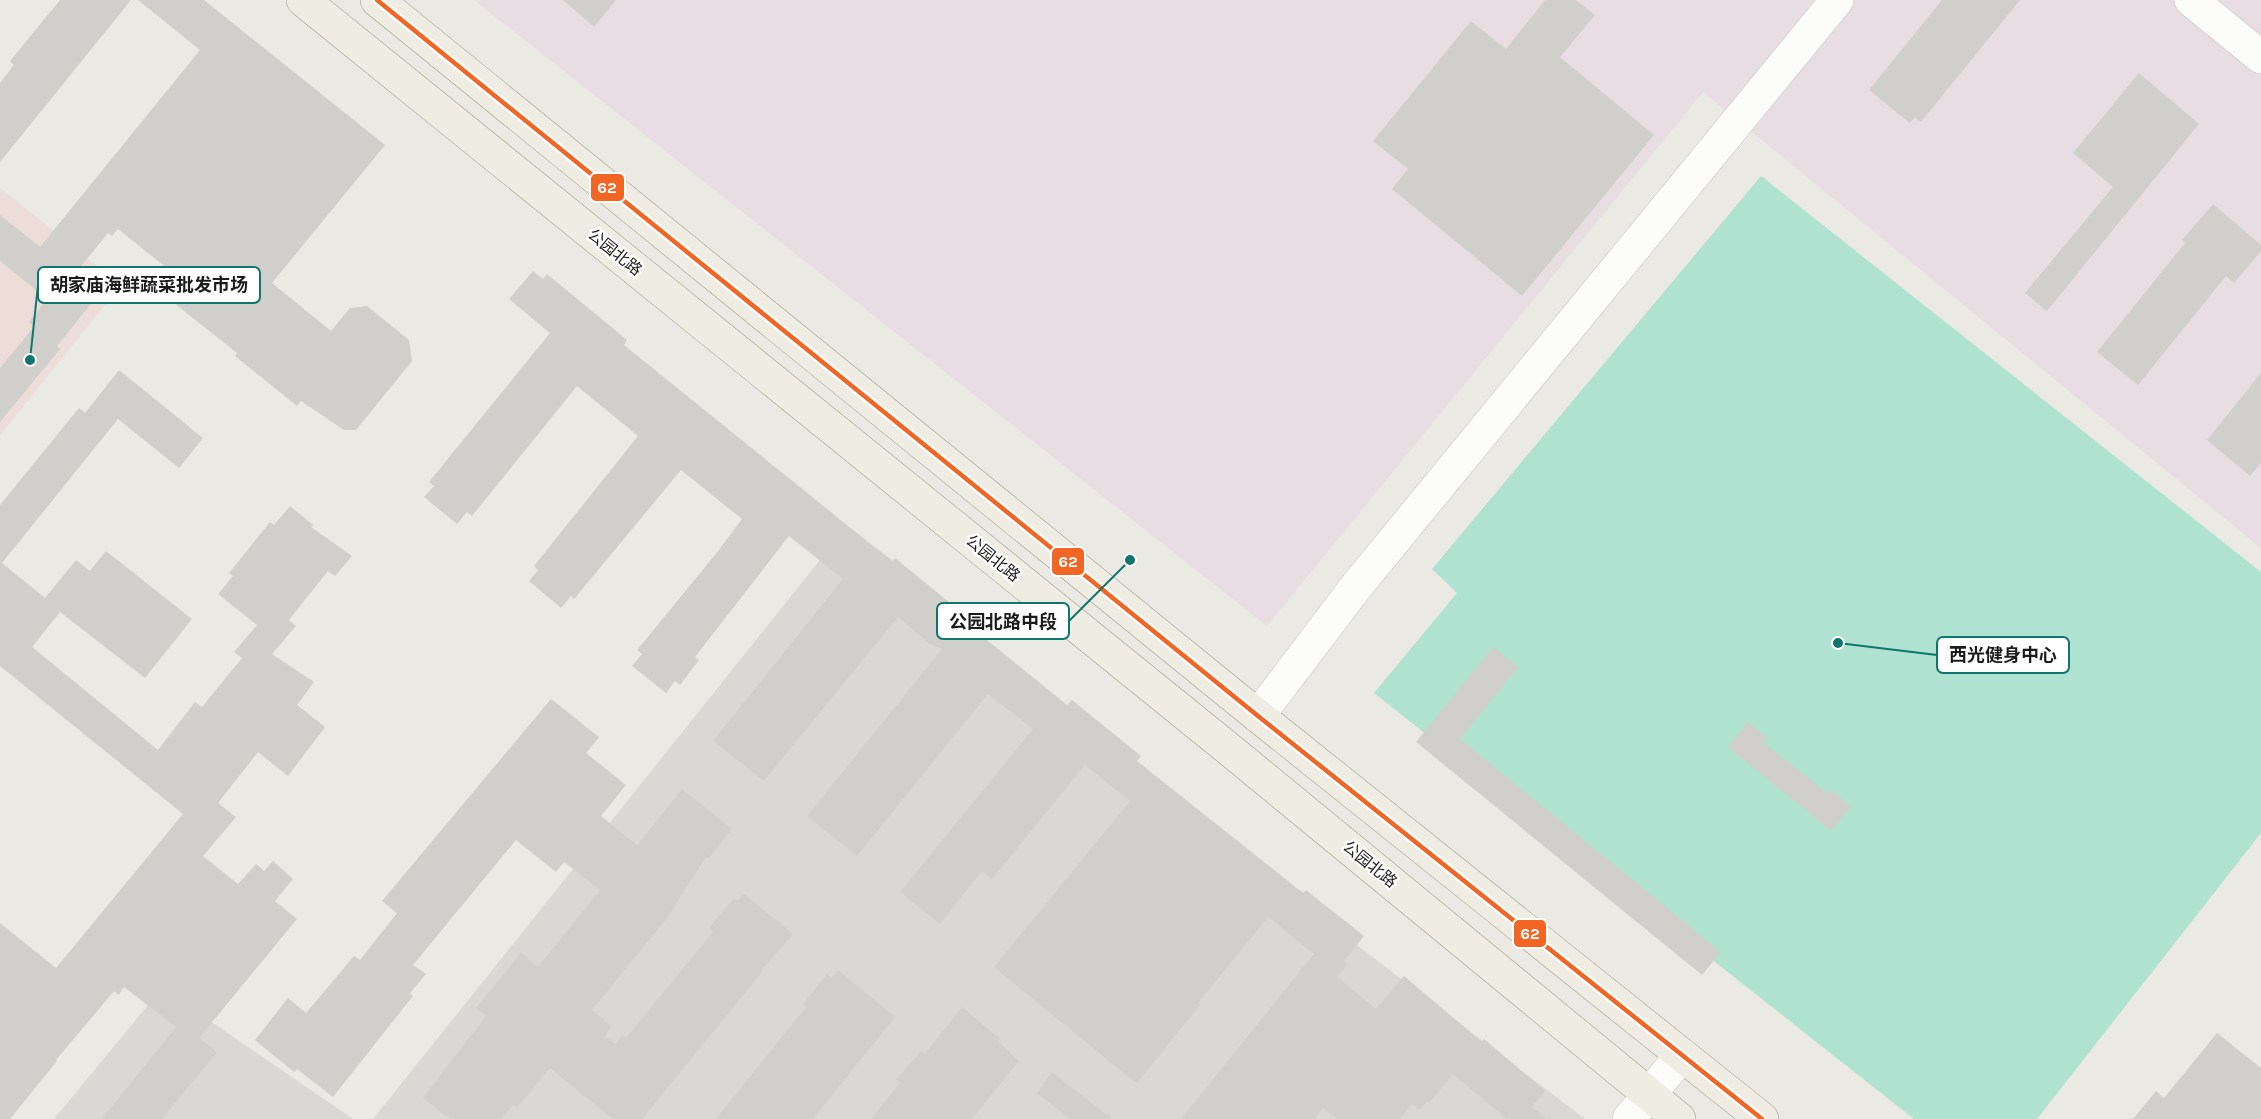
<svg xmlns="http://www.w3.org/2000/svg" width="2261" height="1119" viewBox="0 0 2261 1119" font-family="Karla,'Noto Sans SC',sans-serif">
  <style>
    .residential { fill: #d9d8d5 }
    .commercial { fill: #ecddd9 }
    .industrial { fill: #e8dde2 }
    .pitch { fill: #afe2d1 }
    .building { fill: #d1cfcb }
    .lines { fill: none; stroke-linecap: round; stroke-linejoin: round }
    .minor-casing { stroke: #c2c2c0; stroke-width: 34 }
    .major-casing { stroke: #a09981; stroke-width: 34 }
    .minor { stroke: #fcfcfb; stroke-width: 33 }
    .major { stroke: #efece3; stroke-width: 33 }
    .bus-1-casing { stroke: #fff; stroke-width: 9 }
    .bus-1 { stroke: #f26522; stroke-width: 4.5 }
    .labels { text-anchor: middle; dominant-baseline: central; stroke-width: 4.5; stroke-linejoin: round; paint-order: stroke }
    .street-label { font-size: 16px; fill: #1b1b1b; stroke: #fff }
    .leader { fill: none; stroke: #0f766e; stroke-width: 2 }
    .callout-dot { fill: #0f766e; stroke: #fff; stroke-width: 2 }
    .callout { fill: #fff; stroke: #0f766e; stroke-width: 2 }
    .callout-label { font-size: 18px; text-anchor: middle; font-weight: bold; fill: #1b1b1b }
    .line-badge { stroke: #fff; stroke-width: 2 }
    .badge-label { font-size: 16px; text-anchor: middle; font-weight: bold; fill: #fff }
  </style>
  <rect width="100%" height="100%" fill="#eae9e4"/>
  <path class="residential" d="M 832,545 L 1585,1119 L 373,1119 Z
    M 162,988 L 353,1119 L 54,1119 Z"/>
  <path class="commercial" d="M 0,188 L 121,285 L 0,435 Z"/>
  <path class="industrial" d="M 474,0 L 2261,0 L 2261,548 L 1703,92 L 1267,626 Z"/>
  <path class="pitch" d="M 1761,176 L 2261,572 L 2261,833 L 2037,1119 L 1914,1119 L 1374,693 L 1457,593 L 1432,569 Z"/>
  <path class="building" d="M 60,0 L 131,0 L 0,162 L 0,83 L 14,65 L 10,61 Z
    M 138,0 L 204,0 L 385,145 L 272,283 L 331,331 L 350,308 L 367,306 L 409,340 L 412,361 L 356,430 L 344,430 L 301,401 L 297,406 L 235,356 L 237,353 L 174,303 L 188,285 L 118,229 L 112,236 L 108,233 L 74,275 L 98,295 L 57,346 L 60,349 L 0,422 L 0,368 L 34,327 L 29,322 L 47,299 L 0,261 L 0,215 L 40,247 L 200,50 Z
    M 563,0 L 616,0 L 594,27 Z
    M 1545,0 L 1576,0 L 1595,15 L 1560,57 L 1654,135 L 1522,296 L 1392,189 L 1408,169 L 1373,141 L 1471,21 L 1506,49 Z
    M 1942,0 L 2020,0 L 1921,122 L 1915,117 L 1910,123 L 1869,90 Z
    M 2139,73 L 2199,124 L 2047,311 L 2025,293 L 2113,187 L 2073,153 Z
    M 2213,204 L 2261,245 L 2261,251 L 2234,283 L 2226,276 L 2138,385 L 2097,352 L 2185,243 L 2182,240 Z
    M 533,271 L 543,279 L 547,274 L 627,340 L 624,345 L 868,542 L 893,561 L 895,558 L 954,606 L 950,610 L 1067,705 L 1072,700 L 1141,756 L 1137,761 L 1303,893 L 1306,890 L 1364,936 L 1344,961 L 1348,964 L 1337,977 L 1376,1009 L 1404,976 L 1482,1042 L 1484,1039 L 1545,1091 L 1532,1107 L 1547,1119 L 1507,1119 L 1453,1074 L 1429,1103 L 1427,1101 L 1419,1110 L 1412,1104 L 1400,1119 L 1337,1119 L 1323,1108 L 1315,1119 L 1181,1119 L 1314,954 L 1268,917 L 1198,1003 L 1200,1005 L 1137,1083 L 1126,1075 L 994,967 L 1130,801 L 1085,765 L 992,879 L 982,871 L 940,924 L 900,892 L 1033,729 L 988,694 L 857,856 L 807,816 L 942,649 L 930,644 L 898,617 L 764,781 L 713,741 L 843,579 L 789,536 L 695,657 L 699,660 L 680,685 L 675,681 L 666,693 L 632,666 L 642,654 L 637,650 L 715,555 L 742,519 L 681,470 L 574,599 L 571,596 L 561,608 L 529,581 L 538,570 L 534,566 L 638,436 L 577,386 L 472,516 L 467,512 L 457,524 L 424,497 L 434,486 L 429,482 L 550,333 L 509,299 Z
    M 119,370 L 203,438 L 179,468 L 118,419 L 2,563 L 45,598 L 76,560 L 90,571 L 106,551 L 192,619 L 145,678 L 60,612 L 32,647 L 158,750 L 195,702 L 202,707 L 242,658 L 234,652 L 257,625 L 218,594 L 233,576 L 229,573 L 270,522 L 274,525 L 290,506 L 313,525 L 311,527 L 352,556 L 335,576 L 328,571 L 289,620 L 296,626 L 272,654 L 314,682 L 297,705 L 325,727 L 288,776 L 258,752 L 218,803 L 236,817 L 203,856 L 238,884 L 256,864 L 264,871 L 273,861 L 293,879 L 275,901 L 297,919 L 199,1038 L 217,1052 L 162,1119 L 102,1119 L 176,1027 L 124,987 L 119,995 L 114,991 L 56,1060 L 57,1061 L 10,1119 L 0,1119 L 0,923 L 56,968 L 183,814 L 0,666 L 0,505 L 79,408 L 85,413 Z
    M 2261,373 L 2261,463 L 2250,476 L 2207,440 Z
    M 1493,647 L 1518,667 L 1460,739 L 1710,943 L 1720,953 L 1702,975 L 1416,742 Z
    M 551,699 L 599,737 L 586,753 L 626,785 L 601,816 L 637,845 L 682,789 L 732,829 L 708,859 L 706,857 L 667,918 L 592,1010 L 611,1026 L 605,1037 L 616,1044 L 622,1035 L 626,1038 L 713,932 L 709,928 L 734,898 L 738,901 L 744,894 L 793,934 L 762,970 L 763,971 L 642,1119 L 613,1119 L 550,1068 L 517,1108 L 513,1105 L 502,1119 L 450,1119 L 423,1098 L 486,1016 L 476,1008 L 521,953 L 538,967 L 600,890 L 564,862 L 556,872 L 516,840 L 413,965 L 426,974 L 410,993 L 413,996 L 333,1097 L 297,1069 L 294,1072 L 255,1040 L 288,998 L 306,1013 L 354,956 L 360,960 L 397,913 L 382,901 Z
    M 1748,722 L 1767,737 L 1763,742 L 1828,794 L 1832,790 L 1851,807 L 1831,831 L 1728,747 Z
    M 838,970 L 895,1017 L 813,1119 L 716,1119 L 806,1007 L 803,1004 L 827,974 L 831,978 Z
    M 962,1007 L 1000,1039 L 998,1041 L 1019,1061 L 972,1119 L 871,1119 L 900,1083 L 896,1080 L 921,1051 L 925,1054 Z
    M 2217,1033 L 2261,1068 L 2261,1119 L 2133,1119 L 2156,1091 L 2164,1098 Z
    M 1052,1072 L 1112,1119 L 1070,1119 L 1037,1093 Z"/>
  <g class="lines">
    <g class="minor-casing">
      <path id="minor" d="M 2191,0 L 2261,57
        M 1258,716 L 1355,588 L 1837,0
        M 1629,1119 L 1682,1055"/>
    </g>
    <g class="major-casing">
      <path id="major" d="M 303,0 L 1230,750 L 1679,1119
        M 377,0 L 1258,716 L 1762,1119"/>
    </g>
    <use href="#minor" class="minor"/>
    <use href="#major" class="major"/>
    <g class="bus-1-casing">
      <path id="bus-1" d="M 377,0 L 1258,716 L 1762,1119"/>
    </g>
    <use href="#bus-1" class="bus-1"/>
  </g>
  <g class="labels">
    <g class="street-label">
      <text transform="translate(615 252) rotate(39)">公园北路</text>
      <text transform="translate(993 558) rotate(39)">公园北路</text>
      <text transform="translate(1370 864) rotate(39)">公园北路</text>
    </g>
  </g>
  <path class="leader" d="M30 360L38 285M1130 560L1069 621M1838 643L1937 655"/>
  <g class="callout-dot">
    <circle cx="30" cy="360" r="6"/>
    <circle cx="1130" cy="560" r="6"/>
    <circle cx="1838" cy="643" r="6"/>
  </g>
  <g class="callout">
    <rect x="38" y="267" width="222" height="36" rx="6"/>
    <rect x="937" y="603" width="132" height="36" rx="6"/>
    <rect x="1937" y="637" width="132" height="36" rx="6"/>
  </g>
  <g class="callout-label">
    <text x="149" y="291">胡家庙海鲜蔬菜批发市场</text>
    <text x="1003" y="628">公园北路中段</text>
    <text x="2003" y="661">西光健身中心</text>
  </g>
  <g class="line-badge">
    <rect x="590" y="173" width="35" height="29" rx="6" fill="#f26522"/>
    <rect x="1051" y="547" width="34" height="29" rx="6" fill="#f26522"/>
    <rect x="1513" y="919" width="34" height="29" rx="6" fill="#f26522"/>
  </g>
  <g class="badge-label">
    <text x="607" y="193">62</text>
    <text x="1068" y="567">62</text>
    <text x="1530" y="939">62</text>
  </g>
</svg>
